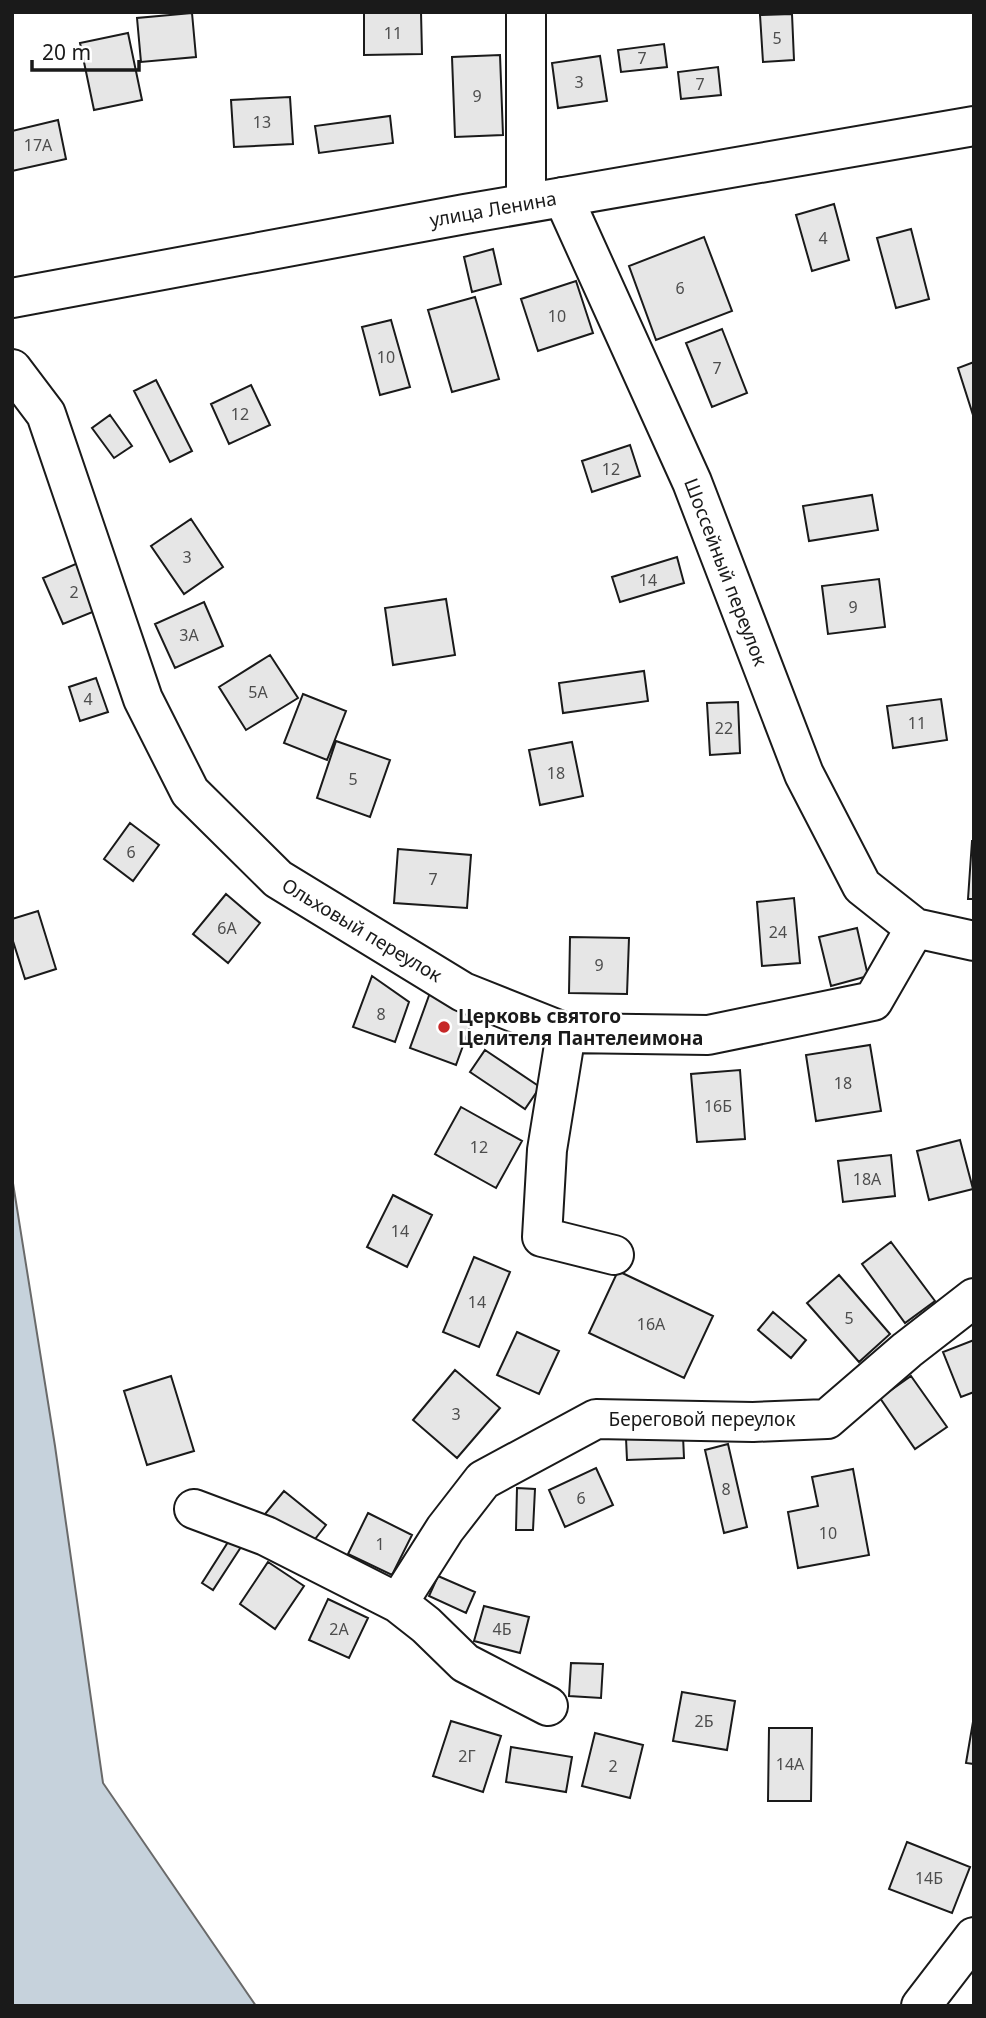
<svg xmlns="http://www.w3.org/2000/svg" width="986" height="2018" viewBox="0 0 986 2018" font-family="'Noto Sans',sans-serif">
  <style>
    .water { fill: #c6d2dc; stroke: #6a6a6a; stroke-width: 2 }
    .building { fill: #e6e6e6; stroke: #1a1a1a; stroke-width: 2 }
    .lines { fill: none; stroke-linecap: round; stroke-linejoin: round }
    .minor-casing { stroke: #1a1a1a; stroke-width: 42 }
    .major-casing { stroke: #1a1a1a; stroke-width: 42 }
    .minor { stroke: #fff; stroke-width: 38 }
    .major { stroke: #fff; stroke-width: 38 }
    .poi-dot { fill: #c62828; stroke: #fff; stroke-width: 2.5 }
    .labels { text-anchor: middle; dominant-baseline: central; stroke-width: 5; stroke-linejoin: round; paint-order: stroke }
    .number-label { font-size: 16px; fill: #4d4d4d }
    .street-label { font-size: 19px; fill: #1a1a1a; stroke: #fff }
    .poi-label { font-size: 19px; font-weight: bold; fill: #1a1a1a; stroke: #fff; text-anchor: start }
  </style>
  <rect width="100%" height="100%" fill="#fff"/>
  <path class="water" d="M 12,1177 L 55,1446 L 103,1783 L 256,2006 L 12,2006 Z"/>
  <path class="building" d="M 364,12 L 421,12 L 422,54 L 364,55 Z
    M 192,13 L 196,57 L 141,62 L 137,18 Z
    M 792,14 L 794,60 L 763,62 L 760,15 Z
    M 128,33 L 142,100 L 94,110 L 80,43 Z
    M 664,44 L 667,67 L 621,72 L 618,50 Z
    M 500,55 L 503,135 L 455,137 L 452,57 Z
    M 600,56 L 607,101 L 558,108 L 552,63 Z
    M 718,67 L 721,95 L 681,99 L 678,72 Z
    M 290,97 L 293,144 L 234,147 L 231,100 Z
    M 390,116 L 393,143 L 319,153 L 315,126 Z
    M 58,120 L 66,159 L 12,171 L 12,131 Z
    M 834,204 L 849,260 L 812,271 L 796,215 Z
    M 911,229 L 929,299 L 896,308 L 877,238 Z
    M 704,237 L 732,311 L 656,340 L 629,266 Z
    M 493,249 L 501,284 L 472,292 L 464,257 Z
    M 576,281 L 593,333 L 538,351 L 521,299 Z
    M 475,297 L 499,379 L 452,392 L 428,310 Z
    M 391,320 L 410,387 L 380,395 L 362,327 Z
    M 722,329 L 747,393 L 712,407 L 686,343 Z
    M 974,362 L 974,415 L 973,415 L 958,368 Z
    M 156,380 L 192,451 L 170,462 L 134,391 Z
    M 251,385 L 270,425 L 229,444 L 211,404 Z
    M 110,415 L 132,446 L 114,458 L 92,428 Z
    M 630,445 L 640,476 L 592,492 L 582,461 Z
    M 872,495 L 878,530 L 809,541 L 803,506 Z
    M 191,519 L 223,567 L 184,594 L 151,546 Z
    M 677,557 L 684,583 L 620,602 L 612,577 Z
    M 85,560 L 105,607 L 63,624 L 43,578 Z
    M 879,579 L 885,627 L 828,634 L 822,586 Z
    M 446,599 L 455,655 L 393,665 L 385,608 Z
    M 204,602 L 223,646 L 175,668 L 155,624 Z
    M 270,655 L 298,698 L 246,730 L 219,687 Z
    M 644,671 L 648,701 L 563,713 L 559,683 Z
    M 96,678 L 108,712 L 80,721 L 69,687 Z
    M 303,694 L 346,711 L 327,760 L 284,743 Z
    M 941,699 L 947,740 L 893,748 L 887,706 Z
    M 738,702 L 740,753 L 710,755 L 707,703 Z
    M 336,741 L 390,760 L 370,817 L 317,798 Z
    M 572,742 L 583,796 L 540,805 L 529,750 Z
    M 130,823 L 159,845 L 133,881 L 104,859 Z
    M 972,841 L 974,841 L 974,899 L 968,899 Z
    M 398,849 L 471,855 L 467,908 L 394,903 Z
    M 226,894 L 260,923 L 228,963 L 193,934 Z
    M 794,898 L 800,963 L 762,966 L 757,902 Z
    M 38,911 L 56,969 L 25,979 L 12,938 L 12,919 Z
    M 857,928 L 868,976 L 831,986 L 819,937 Z
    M 570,937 L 629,938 L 627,994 L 569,993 Z
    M 372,976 L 409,1002 L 395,1042 L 353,1027 Z
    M 431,990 L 477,1007 L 456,1065 L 410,1048 Z
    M 870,1045 L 881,1111 L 816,1121 L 806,1055 Z
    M 485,1050 L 540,1087 L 525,1109 L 470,1072 Z
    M 740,1070 L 745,1139 L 697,1142 L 691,1074 Z
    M 461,1107 L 522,1141 L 496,1188 L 435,1154 Z
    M 960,1140 L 973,1189 L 929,1200 L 917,1151 Z
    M 891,1155 L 895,1196 L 843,1202 L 838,1161 Z
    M 393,1195 L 432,1215 L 407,1267 L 367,1247 Z
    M 891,1242 L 935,1301 L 905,1323 L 862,1264 Z
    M 474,1257 L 510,1272 L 479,1347 L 443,1332 Z
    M 618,1271 L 713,1316 L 684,1378 L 589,1333 Z
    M 839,1275 L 890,1334 L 859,1362 L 807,1303 Z
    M 773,1312 L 806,1340 L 791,1358 L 758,1330 Z
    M 517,1332 L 559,1351 L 539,1394 L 497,1375 Z
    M 974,1340 L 974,1392 L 961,1397 L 943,1352 Z
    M 455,1370 L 500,1408 L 457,1458 L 413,1420 Z
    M 171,1376 L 194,1451 L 147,1465 L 124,1391 Z
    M 911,1376 L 947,1427 L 915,1449 L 880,1398 Z
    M 683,1436 L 684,1458 L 627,1460 L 626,1438 Z
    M 728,1444 L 747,1527 L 724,1533 L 705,1450 Z
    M 596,1468 L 613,1505 L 565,1527 L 549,1490 Z
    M 853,1469 L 869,1555 L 798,1568 L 788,1512 L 818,1506 L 812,1477 Z
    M 517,1488 L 535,1489 L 533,1530 L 516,1530 Z
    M 284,1491 L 326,1525 L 308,1548 L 265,1514 Z
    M 368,1513 L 412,1535 L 392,1575 L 348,1554 Z
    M 230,1539 L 241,1547 L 213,1590 L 202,1583 Z
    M 268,1562 L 304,1586 L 275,1629 L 240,1604 Z
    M 438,1576 L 475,1592 L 466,1613 L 429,1596 Z
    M 328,1599 L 368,1618 L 349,1658 L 309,1640 Z
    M 484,1606 L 529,1617 L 520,1653 L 474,1641 Z
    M 571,1663 L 603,1664 L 601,1698 L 569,1696 Z
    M 682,1692 L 735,1701 L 727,1750 L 673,1741 Z
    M 974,1716 L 974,1764 L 966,1763 Z
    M 451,1721 L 501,1736 L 483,1792 L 433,1776 Z
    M 769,1728 L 812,1728 L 811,1801 L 768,1801 Z
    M 595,1733 L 643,1745 L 630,1798 L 582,1786 Z
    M 511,1747 L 572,1757 L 566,1792 L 506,1782 Z
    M 907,1842 L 970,1867 L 952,1913 L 889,1889 Z"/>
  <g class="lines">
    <g class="minor-casing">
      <path id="minor" d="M 526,12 L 526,203
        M 563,197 L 692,482 L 804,774 L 862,886 L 915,928
        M 12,369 L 46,414 L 143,699 L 190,792 L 278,879 L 463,992 L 566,1033 L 708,1035 L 873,1001 L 915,928 L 974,941
        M 566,1033 L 547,1150 L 542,1237 L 614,1255
        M 194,1509 L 266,1536 L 398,1603 L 445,1529 L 483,1480 L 596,1419 L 753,1422 L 827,1419 L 907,1350 L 974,1298
        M 398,1603 L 426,1625 L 465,1663 L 548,1706
        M 921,2006 L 974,1937"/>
    </g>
    <g class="major-casing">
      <path id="major" d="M 12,298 L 465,214 L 974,126"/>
    </g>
    <use href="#minor" class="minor"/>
    <use href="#major" class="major"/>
  </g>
  <circle class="poi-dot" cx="444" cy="1027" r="7"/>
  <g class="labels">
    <g class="number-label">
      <text x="393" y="33">11</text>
      <text x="777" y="38">5</text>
      <text x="642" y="58">7</text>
      <text x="579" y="82">3</text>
      <text x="700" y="84">7</text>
      <text x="477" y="96">9</text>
      <text x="262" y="122">13</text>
      <text x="38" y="145">17А</text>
      <text x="823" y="238">4</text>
      <text x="680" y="288">6</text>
      <text x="557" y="316">10</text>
      <text x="386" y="357">10</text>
      <text x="717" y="368">7</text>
      <text x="240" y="414">12</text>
      <text x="611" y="469">12</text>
      <text x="187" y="557">3</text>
      <text x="648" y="580">14</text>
      <text x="74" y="592">2</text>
      <text x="853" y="607">9</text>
      <text x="189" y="635">3А</text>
      <text x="258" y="692">5А</text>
      <text x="88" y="699">4</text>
      <text x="917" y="723">11</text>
      <text x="724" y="728">22</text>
      <text x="556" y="773">18</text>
      <text x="353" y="779">5</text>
      <text x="131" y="852">6</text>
      <text x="433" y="879">7</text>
      <text x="227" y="928">6А</text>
      <text x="778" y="932">24</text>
      <text x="599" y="965">9</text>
      <text x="381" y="1014">8</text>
      <text x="843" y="1083">18</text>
      <text x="718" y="1106">16Б</text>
      <text x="479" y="1147">12</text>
      <text x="867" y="1179">18А</text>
      <text x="400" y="1231">14</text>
      <text x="477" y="1302">14</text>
      <text x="849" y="1318">5</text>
      <text x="651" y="1324">16А</text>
      <text x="456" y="1414">3</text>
      <text x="726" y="1489">8</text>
      <text x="581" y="1498">6</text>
      <text x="828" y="1533">10</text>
      <text x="380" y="1544">1</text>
      <text x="339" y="1629">2А</text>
      <text x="502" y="1629">4Б</text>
      <text x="704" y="1721">2Б</text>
      <text x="467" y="1756">2Г</text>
      <text x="790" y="1764">14А</text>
      <text x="613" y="1766">2</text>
      <text x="929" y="1878">14Б</text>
    </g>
    <g class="street-label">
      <text transform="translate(493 209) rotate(-10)">улица Ленина</text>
      <text transform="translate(726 572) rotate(69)">Шоссейный переулок</text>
      <text transform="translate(362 930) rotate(31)">Ольховый переулок</text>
      <text x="702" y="1419">Береговой переулок</text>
    </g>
    <g class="poi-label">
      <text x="458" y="1016">Церковь святого<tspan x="458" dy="22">Целителя Пантелеимона</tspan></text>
    </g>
  </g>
  <rect width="986" height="2018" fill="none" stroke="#1a1a1a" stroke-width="28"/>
  <path d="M32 60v10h107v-10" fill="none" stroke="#1a1a1a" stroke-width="3.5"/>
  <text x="42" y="60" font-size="21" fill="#1a1a1a" stroke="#ffffff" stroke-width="5" paint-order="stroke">20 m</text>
</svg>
